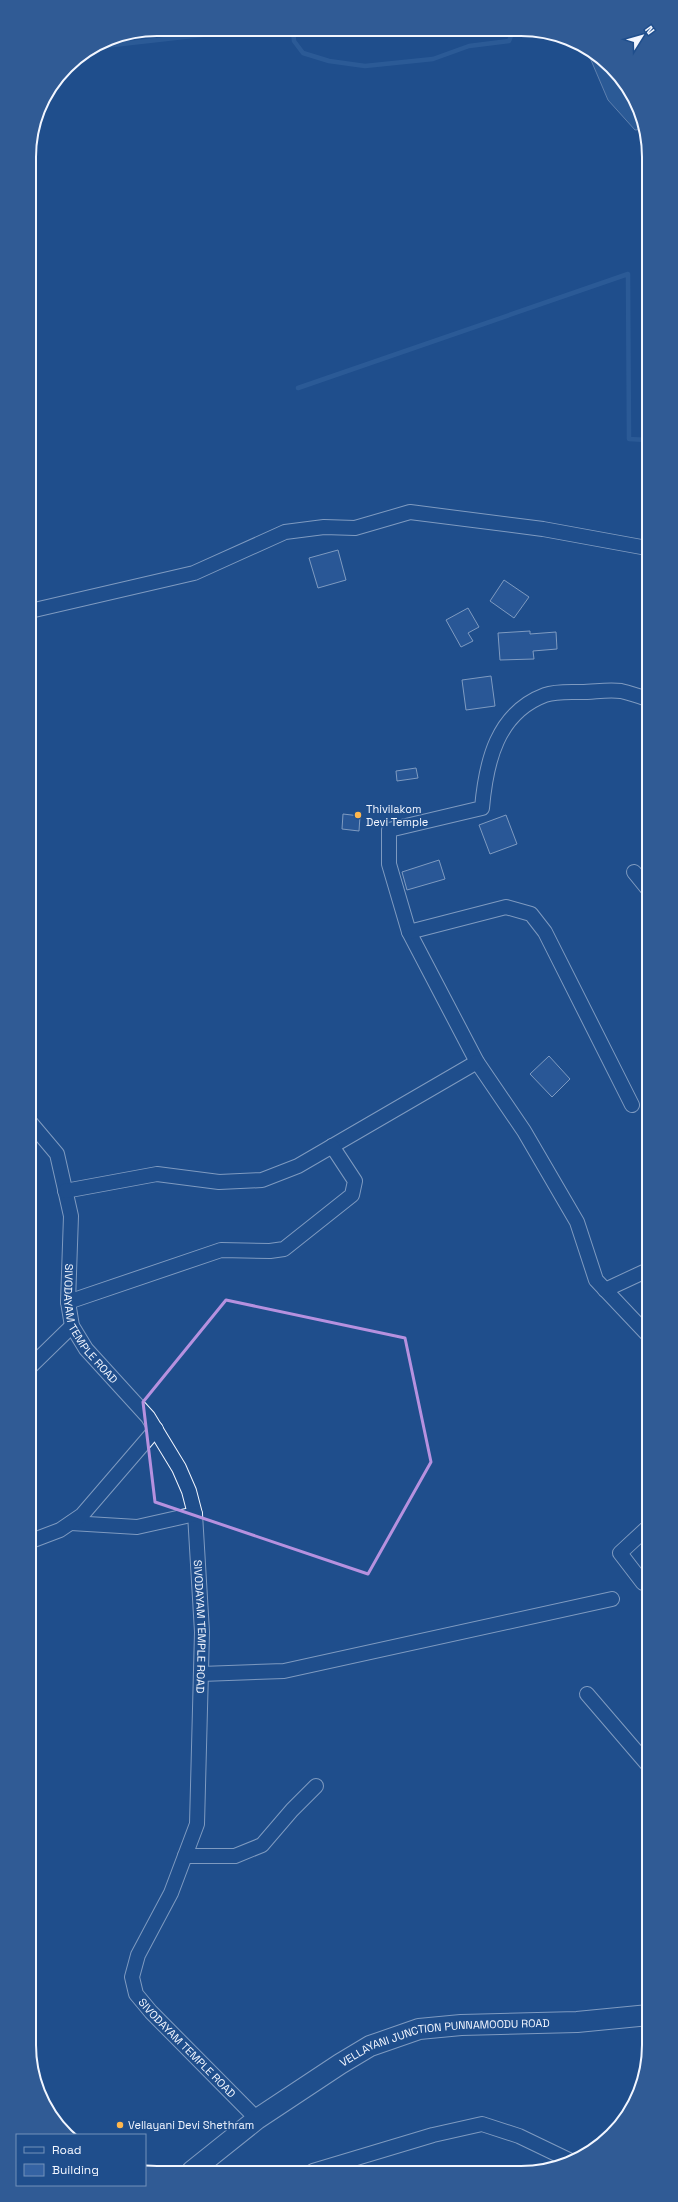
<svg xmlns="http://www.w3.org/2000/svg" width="678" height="2202" viewBox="0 0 678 2202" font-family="'Space Grotesk',sans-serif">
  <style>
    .water { fill: #3b69a3; stroke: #a8bbd7 }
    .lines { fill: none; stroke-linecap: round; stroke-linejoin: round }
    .stream { stroke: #3b69a3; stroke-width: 4.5 }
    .building { fill: #3563a3; stroke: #f2f6ff }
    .street-casing { stroke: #f2f6ff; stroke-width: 16 }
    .secondary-casing { stroke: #f2f6ff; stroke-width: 22 }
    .street { stroke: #1f4e8c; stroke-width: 14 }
    .secondary { stroke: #1f4e8c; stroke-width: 20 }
    .marked { fill: none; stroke: #b691df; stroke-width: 3; stroke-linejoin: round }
    .poi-dot { fill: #ffb74d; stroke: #1f4e8c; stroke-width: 1.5 }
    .labels { text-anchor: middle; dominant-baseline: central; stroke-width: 3; stroke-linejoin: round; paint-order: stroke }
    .poi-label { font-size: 11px; fill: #f2f6ff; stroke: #1f4e8c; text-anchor: start }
    .street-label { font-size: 11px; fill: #f2f6ff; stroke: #1f4e8c }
    .rim { fill: none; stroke: #f2f6ff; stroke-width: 2 }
  </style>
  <rect width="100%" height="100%" fill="#1f4e8c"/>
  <path class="water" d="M 585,46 L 612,67 L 636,100 L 645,129 L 635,130 L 608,100 Z"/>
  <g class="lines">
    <path class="stream" d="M 293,30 L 294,41 L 303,53 L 329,61 L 365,66 L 433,59 L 469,46 L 509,41 L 513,31
      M 95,47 L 246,30
      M 298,388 L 628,274 L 629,439 L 647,440"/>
  </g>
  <path class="building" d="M 338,550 L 346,580 L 318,588 L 309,558 Z
    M 504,580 L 529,597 L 514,618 L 490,601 Z
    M 468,608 L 479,627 L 468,633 L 473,641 L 461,647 L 446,620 Z
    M 530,631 L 530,634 L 556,632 L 557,649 L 533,651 L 534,659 L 500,660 L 498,633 Z
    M 491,676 L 495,706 L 466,710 L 462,680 Z
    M 416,768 L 418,778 L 397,781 L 396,771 Z
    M 343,814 L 360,816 L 359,831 L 342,829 Z
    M 506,815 L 517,844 L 490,854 L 479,825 Z
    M 439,860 L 445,879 L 407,890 L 402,872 Z
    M 549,1056 L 570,1079 L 552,1097 L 530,1074 Z"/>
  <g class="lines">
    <g class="street-casing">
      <g id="street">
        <path d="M 30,611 L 194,573 L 285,532 L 324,527 L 355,528 L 410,512 L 543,529 L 647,548"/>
        <path d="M 647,699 C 639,696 630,693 621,691 C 608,689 594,692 581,692 C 570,692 556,691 545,695 C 497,713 486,762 482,808 L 389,830 L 389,864 L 409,932 L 477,1062 L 524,1131 L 577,1222 L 596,1280 L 648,1335"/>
        <path d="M 634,872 L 647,888"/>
        <path d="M 409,932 L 506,907 L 531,914 L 545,932 L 632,1105"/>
        <path id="s1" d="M 30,1122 L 57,1154 L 71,1216 L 68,1302 L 72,1326 L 86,1349 L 148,1417 L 179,1468 L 189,1491 L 195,1514 L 202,1632 L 197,1824 L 171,1893 L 138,1955 L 132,1977 L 136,1994 L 151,2012 L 257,2119"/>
        <path d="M 65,1191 L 157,1174 L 219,1182 L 262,1180 L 298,1166 L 477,1062"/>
        <path d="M 605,1290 L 648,1270"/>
        <path d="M 68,1302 L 221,1250 L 270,1251 L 284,1249 L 352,1195 L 355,1181 L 332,1146"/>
        <path d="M 31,1366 L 72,1326"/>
        <path d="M 71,1523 L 137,1527 L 195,1514"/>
        <path d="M 31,1541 L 60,1530 L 82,1515 L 156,1429"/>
        <path d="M 643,1583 L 620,1553 L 647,1528 L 648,1529"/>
        <path d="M 201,1674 L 284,1671 L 612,1599"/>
        <path d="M 587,1694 L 648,1765"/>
        <path d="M 185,1856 L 235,1856 L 262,1845 L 292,1810 L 316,1786"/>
        <path d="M 313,2171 L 433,2135 L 482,2124 L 519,2136 L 571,2161"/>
      </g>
    </g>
    <g class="secondary-casing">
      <g id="secondary">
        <path id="s2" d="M 192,2171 L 257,2119 L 340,2064 L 370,2046 L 419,2029 L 461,2025 L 577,2022 L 649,2015"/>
      </g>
    </g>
    <use href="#street" class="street"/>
    <use href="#secondary" class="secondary"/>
  </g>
  <path d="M0 0H678V2202H0ZM 226,1300 L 405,1338 L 431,1462 L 368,1574 L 155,1502 L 143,1402 Z" fill="#1f4e8c" fill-opacity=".55" fill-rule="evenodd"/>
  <path class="marked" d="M 226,1300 L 405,1338 L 431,1462 L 368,1574 L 155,1502 L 143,1402 Z"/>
  <g class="poi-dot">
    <circle cx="358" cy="815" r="4"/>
    <circle cx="120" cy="2125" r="4"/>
  </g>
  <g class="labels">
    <g class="poi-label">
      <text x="366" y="809">Thivilakom<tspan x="366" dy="13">Devi Temple</tspan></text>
      <text x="128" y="2125">Vellayani Devi Shethram</text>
    </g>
    <g class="street-label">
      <text stroke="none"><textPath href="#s1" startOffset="220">SIVODAYAM TEMPLE ROAD</textPath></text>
      <text stroke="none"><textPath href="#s1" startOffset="556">SIVODAYAM TEMPLE ROAD</textPath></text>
      <text stroke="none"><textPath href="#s2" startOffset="292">VELLAYANI JUNCTION PUNNAMOODU ROAD</textPath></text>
      <text stroke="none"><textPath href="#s1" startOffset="1012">SIVODAYAM TEMPLE ROAD</textPath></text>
    </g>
  </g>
  <path d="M0 0H678V2202H0ZM157 36H521A121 121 0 0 1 642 157V2045A121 121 0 0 1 521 2166H157A121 121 0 0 1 36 2045V157A121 121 0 0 1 157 36Z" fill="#305b95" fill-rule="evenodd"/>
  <path class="rim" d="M157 36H521A121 121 0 0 1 642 157V2045A121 121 0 0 1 521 2166H157A121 121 0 0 1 36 2045V157A121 121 0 0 1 157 36Z"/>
  <rect x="16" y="2134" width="130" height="52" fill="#1f4e8c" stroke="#7391ba"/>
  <rect x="24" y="2147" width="20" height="6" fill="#1f4e8c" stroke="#7391ba"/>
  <text x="52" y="2154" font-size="12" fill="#f2f6ff">Road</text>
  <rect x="24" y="2164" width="20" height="12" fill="#3563a3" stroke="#7391ba"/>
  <text x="52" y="2174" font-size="12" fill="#f2f6ff">Building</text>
  <g transform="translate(642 36) rotate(53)" stroke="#1f4e8c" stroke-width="3" paint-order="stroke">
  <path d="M0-3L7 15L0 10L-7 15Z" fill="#f2f6ff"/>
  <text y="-6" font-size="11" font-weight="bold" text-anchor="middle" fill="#f2f6ff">N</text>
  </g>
</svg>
